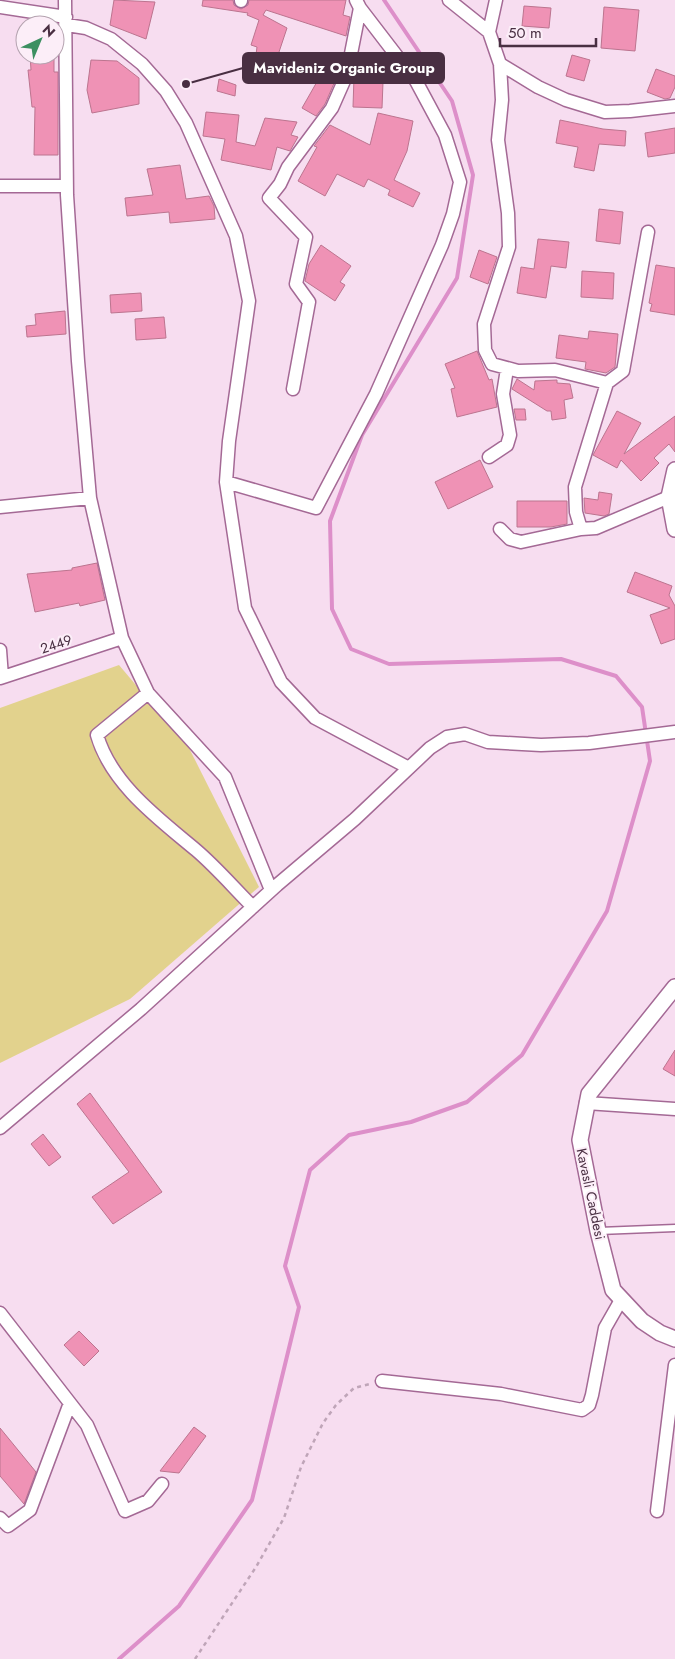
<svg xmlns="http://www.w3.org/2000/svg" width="675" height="1659" viewBox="0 0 675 1659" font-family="Jost,sans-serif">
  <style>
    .green { fill: #e2d28d }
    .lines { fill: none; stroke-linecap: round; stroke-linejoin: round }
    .stream { stroke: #dd8fc9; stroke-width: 4 }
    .building { fill: #ef92b5; stroke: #bc748f }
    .service-casing { stroke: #a46995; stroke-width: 9 }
    .minor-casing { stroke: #a46995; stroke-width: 15 }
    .tertiary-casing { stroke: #a46995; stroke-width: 18 }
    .path { stroke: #bfa5b8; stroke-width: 2.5; stroke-dasharray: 4 4; stroke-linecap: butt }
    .service { stroke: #fff; stroke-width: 6 }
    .minor { stroke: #fff; stroke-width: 12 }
    .tertiary { stroke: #fff; stroke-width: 15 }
    .labels { text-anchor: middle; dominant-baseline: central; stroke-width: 4; stroke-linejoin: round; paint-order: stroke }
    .street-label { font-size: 14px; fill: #492f42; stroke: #fceef8 }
    .leader { fill: none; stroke: #492f42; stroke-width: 2 }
    .callout-dot { fill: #492f42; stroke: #fceef8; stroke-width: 2 }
    .callout { fill: #492f42; stroke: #492f42; stroke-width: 2 }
    .callout-label { font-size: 15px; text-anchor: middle; font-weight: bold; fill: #fff }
  </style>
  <rect width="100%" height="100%" fill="#f7ddf0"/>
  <path class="green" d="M 119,665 L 189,748 L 259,887 L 130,999 L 0,1063 L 0,708 Z"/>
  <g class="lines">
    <path class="stream" d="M 119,1659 L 179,1606 L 252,1500 L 299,1307 L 285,1266 L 310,1170 L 349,1135 L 411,1122 L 467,1102 L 522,1055 L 607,911 L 650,761 L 642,707 L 616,676 L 561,659 L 389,664 L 351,649 L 332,609 L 330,521 L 362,435 L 457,278 L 473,175 L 452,101 L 384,0"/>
  </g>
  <path class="building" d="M 114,0 L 155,2 L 146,39 L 110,25 Z
    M 203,0 L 233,0 L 234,5 L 241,9 L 248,5 L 249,0 L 346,0 L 343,15 L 350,17 L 346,36 L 266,10 L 263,15 L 287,28 L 278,55 L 275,54 L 273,72 L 254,70 L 257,47 L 251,45 L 259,20 L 247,15 L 248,13 L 202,6 Z
    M 524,6 L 551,8 L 549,28 L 522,26 Z
    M 604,7 L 639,10 L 635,51 L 601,48 Z
    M 30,55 L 54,55 L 54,72 L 58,72 L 58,155 L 34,155 L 35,107 L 32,107 L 28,70 L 31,70 Z
    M 363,55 L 388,58 L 391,62 L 389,82 L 383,82 L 382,108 L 353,107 L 354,77 L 358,62 L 362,63 Z
    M 572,55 L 590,60 L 584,81 L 566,76 Z
    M 91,60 L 117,61 L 139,78 L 139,104 L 92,113 L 87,90 Z
    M 656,69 L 675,76 L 675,87 L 670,98 L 665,99 L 647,92 Z
    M 322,73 L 335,81 L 325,104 L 316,116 L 302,108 Z
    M 219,79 L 236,85 L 235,96 L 217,91 Z
    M 206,112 L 239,115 L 236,142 L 255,146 L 265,118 L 297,122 L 291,135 L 298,137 L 290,151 L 277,147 L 271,170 L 221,160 L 225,139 L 203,136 Z
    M 378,113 L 413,121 L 407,151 L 394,180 L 420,193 L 413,207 L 388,195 L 390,190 L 368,179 L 364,187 L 337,174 L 325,196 L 298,181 L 317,147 L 314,146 L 330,125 L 370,145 Z
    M 560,120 L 603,129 L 626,131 L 625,146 L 599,144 L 594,171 L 574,167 L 578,147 L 556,143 Z
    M 675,128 L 675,153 L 648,157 L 645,133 Z
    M 180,165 L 186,199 L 209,196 L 214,206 L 215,219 L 170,223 L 169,212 L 127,216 L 125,198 L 153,195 L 147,169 Z
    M 599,209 L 623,212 L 620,244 L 596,241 Z
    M 538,239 L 569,242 L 566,268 L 551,266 L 546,298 L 517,293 L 521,267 L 534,269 Z
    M 321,245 L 351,266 L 340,282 L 345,285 L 335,301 L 305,281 L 309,264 Z
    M 479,250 L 497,257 L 488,284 L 470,277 Z
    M 656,265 L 675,268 L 675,315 L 650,311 L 652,304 L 649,303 Z
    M 582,271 L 614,273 L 613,299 L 581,297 Z
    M 141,293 L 142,311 L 111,313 L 110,295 Z
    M 65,311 L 66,334 L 27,337 L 26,326 L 36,325 L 35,314 Z
    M 164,317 L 166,338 L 136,340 L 135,319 Z
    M 589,331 L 618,334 L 615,367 L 606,373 L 585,369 L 586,362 L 556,358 L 559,335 L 588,339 Z
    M 477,351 L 489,380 L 492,379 L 497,407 L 457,417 L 451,389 L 455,388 L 445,364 Z
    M 517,379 L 534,390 L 535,381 L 557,380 L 557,383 L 570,384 L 573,398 L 564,400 L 566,418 L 552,420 L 551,411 L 547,411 L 512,389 Z
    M 514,409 L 525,409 L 526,420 L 516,420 Z
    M 617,411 L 641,423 L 624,454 L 675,416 L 675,452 L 669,444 L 654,458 L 659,463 L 641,481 L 621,460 L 617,468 L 593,455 Z
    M 480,460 L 493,487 L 448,509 L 435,482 Z
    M 599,492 L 612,494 L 609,514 L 604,516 L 585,513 L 584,498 L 598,500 Z
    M 517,501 L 567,501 L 567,524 L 551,527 L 517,527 Z
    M 97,563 L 105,600 L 80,606 L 79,603 L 35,612 L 27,574 L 72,570 L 72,568 Z
    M 635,572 L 672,586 L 669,595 L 675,606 L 675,639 L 661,644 L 650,615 L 670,608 L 627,592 Z
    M 675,1050 L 675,1076 L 663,1069 Z
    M 90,1093 L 162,1192 L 113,1224 L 92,1197 L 129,1172 L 77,1104 Z
    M 43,1134 L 61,1157 L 49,1166 L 31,1144 Z
    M 79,1331 L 99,1351 L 84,1366 L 64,1345 Z
    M 194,1427 L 206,1436 L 179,1473 L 160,1471 Z
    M 0,1428 L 36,1472 L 24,1504 L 0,1476 Z"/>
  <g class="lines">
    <g class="service-casing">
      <path id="service" d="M 599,1231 L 675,1228"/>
    </g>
    <g class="minor-casing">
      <path id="minor" d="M 65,0 L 67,195 L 78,361 L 90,498 L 122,638 L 148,693 L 225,777 L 271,890
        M 241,0 L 241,1
        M 449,0 L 489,32 L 500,64 L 538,87 L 566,100 L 605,112 L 630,111 L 675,106
        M 0,7 L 66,17
        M 67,25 L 86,28 L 111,39 L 142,64 L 166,91 L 186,123 L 236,236 L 249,301 L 229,441 L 226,482 L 245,608 L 281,682 L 315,718 L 409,768
        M 489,32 L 496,0
        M 500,64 L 502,100 L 498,140 L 508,213 L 509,247 L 484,324 L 485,350 L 492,364 L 518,371 L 555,370 L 607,383 L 623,371 L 648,232
        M 0,186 L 67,186
        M 607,383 L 575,487 L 576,512 L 581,529 L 596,528 L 669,497
        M 293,389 L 309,302 L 296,284 L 306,237 L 269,198 L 280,184 L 288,167 L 332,108 L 347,74 L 360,8 L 356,0
        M 489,457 L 507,445 L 510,435 L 503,394 L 507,369
        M 226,482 L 316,508 L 376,394 L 442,245 L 453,214 L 460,182 L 445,135 L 416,81 L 360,8
        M 0,507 L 90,498
        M 500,529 L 510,539 L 521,542 L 581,529
        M 0,650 L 2,677
        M 0,678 L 122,638
        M 148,693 L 97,735 C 111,784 159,819 196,850 C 216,867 234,888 253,907
        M 586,1103 L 675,1109
        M 0,1128 L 141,1009 L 277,885 L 355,819 L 430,748 L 447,737 L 465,734 L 488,742 L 541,745 L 589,743 L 675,732
        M 0,1313 L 87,1425 L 125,1511 L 148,1501 L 162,1484
        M 382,1381 L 501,1394 L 582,1410 L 589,1405 L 592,1395 L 605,1328 L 621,1300
        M 657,1511 L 675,1365
        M 0,1518 L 8,1526 L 30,1510 L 70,1403"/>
    </g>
    <g class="tertiary-casing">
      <path id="tertiary" d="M 675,470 L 669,497 L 675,529
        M 675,987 L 589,1094 L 580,1140 L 598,1231 L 613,1290 L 642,1321 L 660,1333 L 675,1339"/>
    </g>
    <path class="path" d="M 195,1659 L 256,1567 L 284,1518 L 301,1467 L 323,1423 L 336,1405 L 354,1388 L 370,1384"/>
    <use href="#service" class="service"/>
    <use href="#minor" class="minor"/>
    <use href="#tertiary" class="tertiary"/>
  </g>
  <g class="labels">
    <g class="street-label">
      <text transform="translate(56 644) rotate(-18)">2449</text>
      <text transform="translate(591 1194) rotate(78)">Kavasli Caddesi</text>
    </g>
  </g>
  <path class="leader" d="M186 84L243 68"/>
  <circle class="callout-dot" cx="186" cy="84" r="5"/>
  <rect class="callout" x="243" y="53" width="201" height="30" rx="5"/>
  <g class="callout-label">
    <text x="344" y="73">Mavideniz Organic Group</text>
  </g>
  <g transform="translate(40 40) rotate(44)"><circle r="24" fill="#fceef8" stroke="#b4a2af"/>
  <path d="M0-4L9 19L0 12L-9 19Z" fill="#3c8f61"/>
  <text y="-8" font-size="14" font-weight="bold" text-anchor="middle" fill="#492f42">N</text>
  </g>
  <path d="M500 38v8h96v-8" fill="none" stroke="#492f42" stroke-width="2.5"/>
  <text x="508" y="38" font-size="15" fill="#492f42" stroke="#fceef8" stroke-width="4" paint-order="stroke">50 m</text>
</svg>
